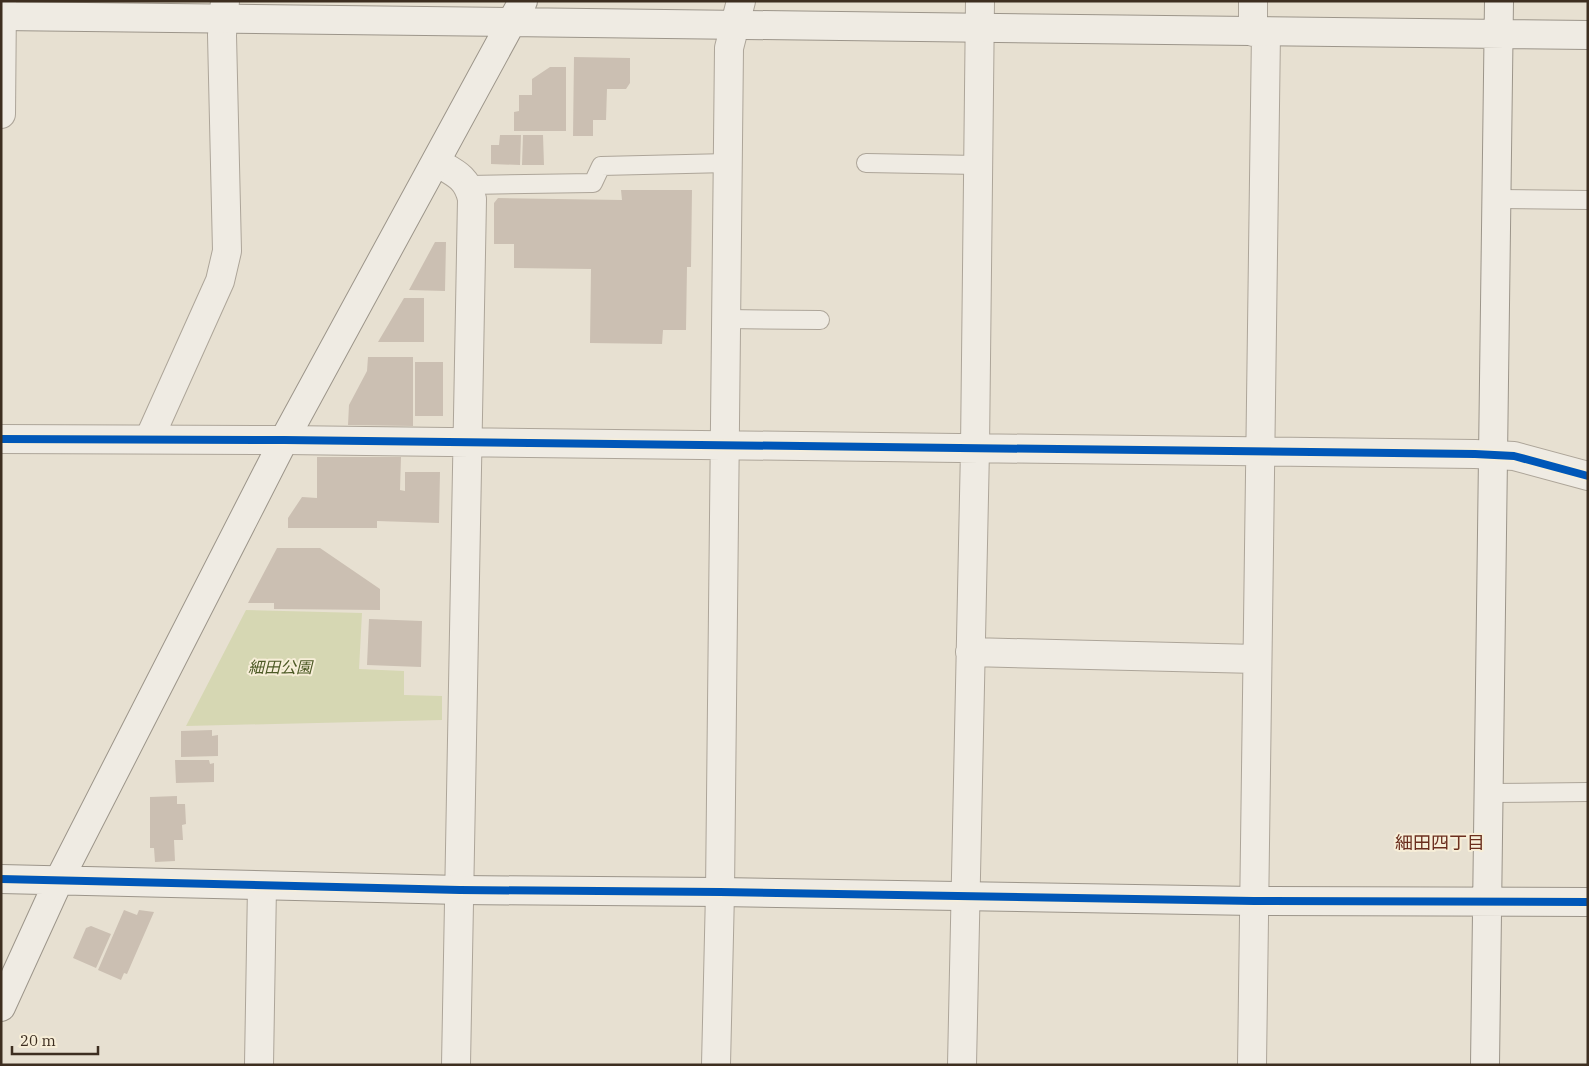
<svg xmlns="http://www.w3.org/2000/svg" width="1589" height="1066" viewBox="0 0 1589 1066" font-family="'IBM Plex Serif','Noto Sans JP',serif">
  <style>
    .green { fill: #d6d7b3 }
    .building { fill: #cbbfb2 }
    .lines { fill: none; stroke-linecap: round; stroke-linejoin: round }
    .lane-casing { stroke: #ada599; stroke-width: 20 }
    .street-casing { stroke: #ada599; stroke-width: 30 }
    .secondary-casing { stroke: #9c958a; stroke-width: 30 }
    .lane { stroke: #efebe3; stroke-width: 18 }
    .street { stroke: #efebe3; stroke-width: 28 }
    .secondary { stroke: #efebe3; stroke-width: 28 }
    .cycleway-casing { stroke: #f7eed8; stroke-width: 11 }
    .cycleway { stroke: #0057b8; stroke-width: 8 }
    .labels { text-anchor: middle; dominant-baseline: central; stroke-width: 4; stroke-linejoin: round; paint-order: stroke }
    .park-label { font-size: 16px; font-style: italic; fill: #4d5a26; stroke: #f7eed8 }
    .neighbourhood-label { font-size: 18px; fill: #6b2e1e; stroke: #f7eed8 }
  </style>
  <rect width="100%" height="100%" fill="#e7e0d1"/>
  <path class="green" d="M 246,610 L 362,613 L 359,669 L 404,671 L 404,695 L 442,696 L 442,720 L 186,726 Z"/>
  <path class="building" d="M 574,57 L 630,58 L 630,83 L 626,89 L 607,89 L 606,120 L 593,120 L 593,136 L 573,136 Z
    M 550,67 L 566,67 L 566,131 L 514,131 L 514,112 L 519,111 L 519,95 L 532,95 L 532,79 Z
    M 500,135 L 521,135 L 520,165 L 491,164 L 491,145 L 499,145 Z
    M 523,135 L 543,135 L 544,165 L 522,165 Z
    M 621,190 L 692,190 L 691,267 L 687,267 L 686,330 L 663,330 L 662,344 L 590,343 L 591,269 L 514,268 L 514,244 L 494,244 L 494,203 L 498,198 L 622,200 Z
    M 435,242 L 446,242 L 445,291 L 409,290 Z
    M 404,298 L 424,298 L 424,342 L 378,342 Z
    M 368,357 L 413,357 L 413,426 L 348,425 L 349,405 L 367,371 Z
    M 415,362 L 443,362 L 443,416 L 415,416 Z
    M 317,457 L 401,457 L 400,490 L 405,491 L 405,472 L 440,472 L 439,523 L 377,521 L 377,528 L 288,528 L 288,518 L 302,497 L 317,498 Z
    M 277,548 L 320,548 L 380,589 L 380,610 L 274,609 L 274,603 L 248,603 Z
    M 369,619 L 422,621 L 421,667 L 367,665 Z
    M 212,730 L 212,736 L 218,735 L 218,756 L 181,757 L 181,731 Z
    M 175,760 L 209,760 L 210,764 L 214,763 L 214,782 L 176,783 Z
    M 177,796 L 177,804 L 185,804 L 186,824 L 182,825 L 183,840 L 174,840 L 175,861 L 155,862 L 154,848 L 150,848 L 150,797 Z
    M 124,910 L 137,915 L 139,910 L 154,912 L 127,974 L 124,973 L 121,980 L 98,970 Z
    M 91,926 L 111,934 L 96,968 L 73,958 L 86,928 Z"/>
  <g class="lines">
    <g class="lane-casing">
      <path id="lane" d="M 866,163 L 978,165
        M 469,185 L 593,183 L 601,166 L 728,163
        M 1496,199 L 1588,200
        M 727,319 L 820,320
        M 1489,793 L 1588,792"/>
    </g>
    <g class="street-casing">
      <path id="street" d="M 1253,32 L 1253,1
        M 1,114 L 2,1
        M 436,162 C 455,173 467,177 472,199 L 456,1065
        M 1,439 L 284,440 L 1475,454 L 1514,456 L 1588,476
        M 149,439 L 220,281 L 227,251 L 222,35 L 225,1
        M 970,652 L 1257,659
        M 259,1065 L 262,886
        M 716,1065 L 720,892 L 729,48 L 741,1
        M 962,1065 L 975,449 L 980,1
        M 1252,1065 L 1266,32"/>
    </g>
    <g class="secondary-casing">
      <path id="secondary" d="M 1,16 L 1588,35
        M 1,879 L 460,890 L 720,892 L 1254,901 L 1588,902
        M 1,1007 L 59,880 L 284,440 L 523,1
        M 1485,1065 L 1499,1"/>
    </g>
    <use href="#lane" class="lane"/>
    <use href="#street" class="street"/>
    <use href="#secondary" class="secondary"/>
    <g class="cycleway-casing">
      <path id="cycleway" d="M 1,439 L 284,440 L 1475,454 L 1514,456 L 1588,476
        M 1,879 L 460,890 L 720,892 L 1254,901 L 1588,902"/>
    </g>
    <use href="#cycleway" class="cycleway"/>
  </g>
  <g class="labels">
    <g class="park-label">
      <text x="280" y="667">細田公園</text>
    </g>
    <g class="neighbourhood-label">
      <text x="1440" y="842">細田四丁目</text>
    </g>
  </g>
  <rect width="1589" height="1066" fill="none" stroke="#3d2e20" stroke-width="5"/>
  <path d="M12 1046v8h86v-8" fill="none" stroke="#3d2e20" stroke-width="2.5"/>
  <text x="20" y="1046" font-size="15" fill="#3d2e20" stroke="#f7eed8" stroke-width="4" paint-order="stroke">20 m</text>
</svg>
